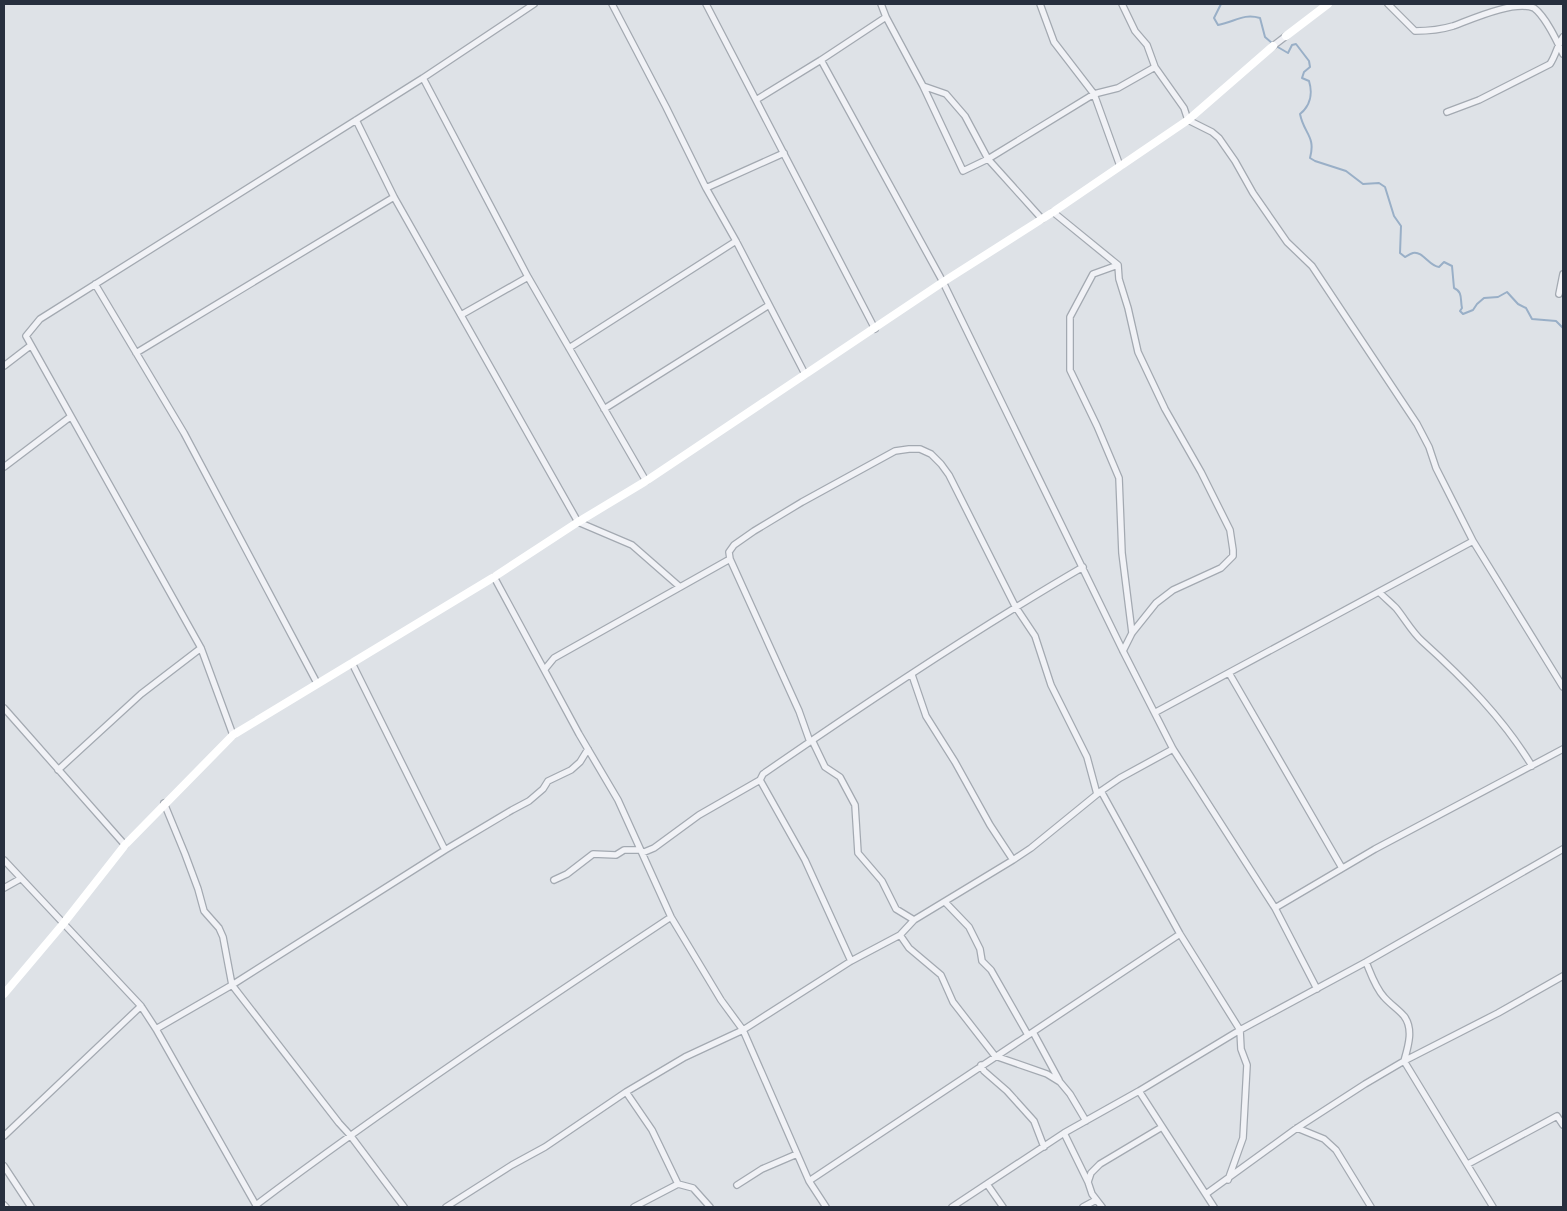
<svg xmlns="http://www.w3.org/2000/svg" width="1567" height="1211" viewBox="0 0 1567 1211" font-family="'Fira Sans Condensed',sans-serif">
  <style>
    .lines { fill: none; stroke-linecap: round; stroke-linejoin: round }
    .stream { stroke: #99afc7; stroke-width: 2 }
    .street-casing { stroke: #a3a9b1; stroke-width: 8 }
    .street { stroke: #f1f2f6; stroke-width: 5.5 }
    .secondary { stroke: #fff; stroke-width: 8 }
  </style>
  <rect width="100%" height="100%" fill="#dee2e7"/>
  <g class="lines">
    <path class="stream" d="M 1221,4 L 1214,18 L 1218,25 C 1235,22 1243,13 1260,18 L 1265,37 L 1272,43
      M 1276,46 L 1288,53 L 1292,45 L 1296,44 L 1309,61 L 1310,67 L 1304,72 L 1302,78 L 1309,81 C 1313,94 1310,106 1300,114 C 1304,134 1316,136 1310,158 L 1315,161 L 1346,171 L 1363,184 L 1379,183 L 1385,187 L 1394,216 L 1401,226 L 1400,253 L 1405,257 C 1407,256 1410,254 1413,253 C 1423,251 1429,266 1439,267 L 1444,262 L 1452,266 L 1454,288 C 1463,292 1460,299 1462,308 L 1460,311 L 1463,314 L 1473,310 L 1477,304 L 1484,298 L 1498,297 L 1507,292 L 1518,304 L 1526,308 L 1532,319 L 1556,321 L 1563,328"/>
    <g class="street-casing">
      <path id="street" d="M 612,4 L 666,107 L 706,188 L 736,241 L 805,374
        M 706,4 L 875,329
        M 1040,4 L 1054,42 L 1094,94 L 1120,166
        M 1122,4 L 1135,31 L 1147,45 L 1155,67 L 1184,108 L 1188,120 L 1212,132 L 1219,138 L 1235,161 L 1253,193 L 1287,242 L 1312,266 L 1417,424 L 1429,447 L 1436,468 L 1473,541
        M 1388,4 L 1415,31 C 1428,31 1440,30 1453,26 C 1472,19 1514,0 1534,8 C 1546,17 1557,41 1563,54
        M 886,17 L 923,86 L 963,171 L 988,159 L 1042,219
        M 1273,46 L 1286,36
        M 821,60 L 943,282 L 1123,651 L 1173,749 L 1275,908 L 1317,989
        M 423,78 L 528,277 L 646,481
        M 923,86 L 946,94 L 965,116 L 988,159 L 1094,94 L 1118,88 L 1155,67
        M 756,100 L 821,60 L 886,17 L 881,4
        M 1447,112 L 1479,100 L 1550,64 C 1556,55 1557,46 1563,37
        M 356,120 L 394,197 L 578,522 L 632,545 L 680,587
        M 706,188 L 784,153
        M 1053,212 L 1118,265 L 1119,279 L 1128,308 L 1138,352 L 1165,409 L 1201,472 L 1230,530 L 1233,550 L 1233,556 L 1221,568 L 1173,590 L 1156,603 L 1132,633 L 1123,651
        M 1118,265 L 1093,274 L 1070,317 L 1070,370 L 1097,426 L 1119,478 L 1122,553 L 1132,633
        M 95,284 L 184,433 L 317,683
        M 1559,294 L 1563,274
        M 461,315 L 528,277
        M 569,348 L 736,241
        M 136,353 L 394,197
        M 4,366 L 30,346
        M 604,409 L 769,305
        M 4,467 L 70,417
        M 494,577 L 579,734 L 618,800 L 671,917 L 721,1000 L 743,1030 L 809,1181 L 826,1207
        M 1379,592 C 1384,597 1391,603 1396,608 C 1405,619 1412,632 1422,641 C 1463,678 1503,718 1532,766
        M 352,663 L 445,850
        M 545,669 L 554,658 L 730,559
        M 1229,673 L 1342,868
        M 912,675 L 926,716 L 955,762 L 990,825 L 1013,860
        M 4,708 L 125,845
        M 1156,712 L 1473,541 L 1563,687
        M 233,735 L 201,648 L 26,336 L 40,319 L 423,78 L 534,4
        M 812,740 L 825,767 L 840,777 L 855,805 L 858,853 L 882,881 L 896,909 L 914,920
        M 810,742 L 799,711 L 730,559 L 729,552 L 734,545 L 754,531 L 802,502 L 895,451 L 909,449 L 920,449 L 931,454 L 941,464 L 949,475 L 1015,606 L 1035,636 L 1051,685 L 1087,757 L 1097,794
        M 58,770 L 141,694 L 201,648
        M 760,780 L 805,860 L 851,961
        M 1101,791 L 1180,934 L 1240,1030 L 1241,1049 L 1247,1065 L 1243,1138 L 1228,1180
        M 164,803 L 185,854 L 198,889 L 204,911 L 219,928 L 223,937 L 232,985 L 339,1123 L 350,1135 L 404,1207
        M 642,853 L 654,848 L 699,815 L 760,780 L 763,774 C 867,702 973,631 1083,567
        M 4,860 L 141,1006 L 156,1029 L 257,1207
        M 554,880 L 567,874 L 593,854 L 616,855 L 624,850 L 640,850
        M 4,888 L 20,879
        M 945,902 L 969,927 L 980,949 L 982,961 L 991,970 L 1028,1035
        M 1275,908 L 1375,849 L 1563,749
        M 900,935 L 909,948 L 941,975 L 953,1002 L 995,1056 L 1047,1074 L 1060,1082 L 1070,1094 L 1086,1121
        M 1366,962 C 1371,974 1375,987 1384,997 C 1390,1004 1398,1009 1404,1016 C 1414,1029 1408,1047 1404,1061 L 1493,1207
        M 156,1029 L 232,985 L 445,850 L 512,810 L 529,801 L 543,789 L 548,781 L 571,770 L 580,762 L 588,749
        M 1033,1032 L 1059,1080
        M 981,1065 L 984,1071 L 1007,1091 L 1034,1121 L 1044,1147
        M 1139,1091 L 1214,1207
        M 626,1092 L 652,1130 L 678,1184 L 693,1188 L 710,1207
        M 1297,1128 L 1324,1139 L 1336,1150 L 1371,1207
        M 1064,1133 L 1088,1182
        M 4,1136 L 141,1006
        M 1468,1164 L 1557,1116 L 1563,1125
        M 4,1166 L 31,1207
        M 809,1181 L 1180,934
        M 987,1184 L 1003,1207
        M 737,1185 L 762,1169 L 797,1154
        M 1206,1194 L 1297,1128 L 1365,1084 L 1404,1061 L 1498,1013 L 1563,976
        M 4,1205 L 6,1207
        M 256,1205 C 390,1104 531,1010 671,917
        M 446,1207 L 512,1165 L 545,1147 L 626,1092 L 685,1057 L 743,1030 L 851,961 L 900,935 L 914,920 L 1013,860 L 1031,848 L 1101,791 L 1120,778 L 1173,749
        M 634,1207 L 678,1184
        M 952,1207 L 1064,1133 L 1139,1091 L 1240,1030 L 1366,962 L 1563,849
        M 1083,1207 L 1096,1200
        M 1102,1207 L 1092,1194 L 1088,1182 L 1091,1173 L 1100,1164 L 1162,1127"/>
    </g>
    <use href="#street" class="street"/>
    <path class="secondary" d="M 1286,36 L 1328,4
      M 4,994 L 63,924 L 125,845 L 233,735 L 494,577 L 578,522 L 646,481 L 943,282 L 1053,212 L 1188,120 L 1273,46"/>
  </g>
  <rect width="1567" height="1211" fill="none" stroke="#272f3e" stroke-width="10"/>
</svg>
